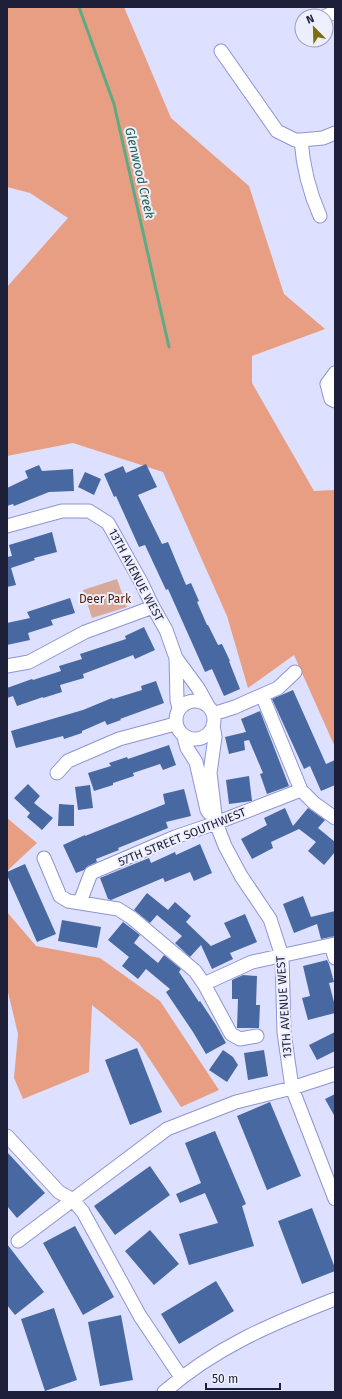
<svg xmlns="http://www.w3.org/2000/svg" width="342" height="1399" viewBox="0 0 342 1399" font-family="'Fira Sans',sans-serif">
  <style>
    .green { fill: #d8a998 }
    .forest { fill: #e89e83 }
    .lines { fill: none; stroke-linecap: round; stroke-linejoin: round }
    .stream { stroke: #5dab85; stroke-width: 3 }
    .building { fill: #4768a1 }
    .minor-casing { stroke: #8f93d6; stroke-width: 15 }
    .minor { stroke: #fff; stroke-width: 13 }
    .labels { text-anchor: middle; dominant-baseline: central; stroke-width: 4; stroke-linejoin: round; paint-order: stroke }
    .street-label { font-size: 12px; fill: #1e1f39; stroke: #edeffe }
    .park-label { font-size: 12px; fill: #5c1b00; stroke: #edeffe }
    .water-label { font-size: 13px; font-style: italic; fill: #276247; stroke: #edeffe }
  </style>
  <rect width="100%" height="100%" fill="#dde0fe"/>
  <path class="green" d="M 117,579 L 127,607 L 92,618 L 83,590 Z"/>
  <path class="forest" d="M 7,7 L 124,7 L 171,118 L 249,186 L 284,294 L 325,329 L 252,356 L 252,383 L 314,491 L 335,490 L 335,747 L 294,655 L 248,688 L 227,616 L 163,472 L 73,443 L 7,456 L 7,287 L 68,218 L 30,193 L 7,187 Z
    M 7,818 L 37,843 L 7,871 Z
    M 7,912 L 36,946 L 100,958 L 160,1001 L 219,1090 L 181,1107 L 139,1043 L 92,1005 L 89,1072 L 23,1099 L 14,1078 L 18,1034 L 7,988 Z"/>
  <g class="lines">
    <path class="stream" d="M 79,7 L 114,104 L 169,347"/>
  </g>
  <path class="building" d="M 146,464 L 157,487 L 138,495 L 162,544 L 168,542 L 186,585 L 191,583 L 199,601 L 197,602 L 207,625 L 208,625 L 218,645 L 222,644 L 230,661 L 229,661 L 240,689 L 224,696 L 212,669 L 205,672 L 168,589 L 166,590 L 145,545 L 139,547 L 116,496 L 114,497 L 104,474 L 123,466 L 126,473 Z
    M 39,465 L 42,471 L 73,469 L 74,491 L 49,492 L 14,506 L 13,504 L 7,506 L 7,488 L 28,478 L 25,471 Z
    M 85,472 L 101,479 L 94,495 L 78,487 Z
    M 52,532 L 57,552 L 34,558 L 35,560 L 11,568 L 16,585 L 7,587 L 7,557 L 12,556 L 9,545 Z
    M 70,598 L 75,613 L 51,620 L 53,625 L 28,633 L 30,640 L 7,645 L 7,623 L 30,618 L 27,612 Z
    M 144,627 L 155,650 L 135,659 L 133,655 L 83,674 L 84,678 L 60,685 L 62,692 L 43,698 L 43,697 L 17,706 L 13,696 L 7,698 L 7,688 L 32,679 L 33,680 L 61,671 L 59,666 L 82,659 L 80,654 L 126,639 L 125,636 Z
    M 156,681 L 164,703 L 120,719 L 121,720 L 107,725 L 105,721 L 82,731 L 82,733 L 64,739 L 63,736 L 16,748 L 11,731 L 83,710 L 112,698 L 113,699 L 142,690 L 141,686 Z
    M 293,690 L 326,764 L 335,760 L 335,785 L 321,791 L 310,766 L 304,769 L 272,699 Z
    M 260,711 L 289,786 L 267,794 L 260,774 L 263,773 L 249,740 L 244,741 L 245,750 L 229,754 L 225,737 L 246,732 L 241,719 Z
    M 169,745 L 176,765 L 163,770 L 160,764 L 133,773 L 134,776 L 113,783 L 113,785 L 94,791 L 88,773 L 111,766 L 109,763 L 127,757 L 128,759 Z
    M 249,776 L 252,801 L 229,804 L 226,780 Z
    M 28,784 L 40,796 L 34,803 L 53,818 L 42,830 L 27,817 L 30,813 L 14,798 Z
    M 90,785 L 93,808 L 78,810 L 75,787 Z
    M 184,789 L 191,816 L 166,822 L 168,828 L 118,848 L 119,850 L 96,859 L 97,862 L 88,866 L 84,870 L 76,873 L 63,845 L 85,835 L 85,836 L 165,804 L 163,794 Z
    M 59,804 L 74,805 L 74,826 L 58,826 Z
    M 285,808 L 293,826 L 308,808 L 325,820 L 318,828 L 335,842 L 335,852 L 324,865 L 308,851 L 316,842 L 299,829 L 271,842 L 273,848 L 252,859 L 241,839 L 267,825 L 264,818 Z
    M 200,844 L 212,873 L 194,881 L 190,872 L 165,882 L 163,878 L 111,900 L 108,899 L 100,878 L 149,858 L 151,863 L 175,852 L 176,855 Z
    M 25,864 L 56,934 L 37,942 L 7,875 L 7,872 Z
    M 147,893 L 168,910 L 175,902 L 191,916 L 186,922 L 211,946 L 231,937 L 224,923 L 245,914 L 257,942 L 230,953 L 233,959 L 212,969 L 201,945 L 190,957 L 175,943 L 182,936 L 157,915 L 150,923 L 134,910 Z
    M 303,896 L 311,917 L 335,911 L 335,936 L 321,939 L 317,924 L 294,933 L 283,904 Z
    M 62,920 L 101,927 L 97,948 L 58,941 Z
    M 123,922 L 140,935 L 134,943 L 158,963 L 164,955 L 181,969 L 179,972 L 199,1002 L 200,1001 L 216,1025 L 226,1043 L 206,1054 L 193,1032 L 166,992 L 170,989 L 146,969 L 138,979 L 122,966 L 129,957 L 108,940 Z
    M 327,960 L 329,964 L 334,982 L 329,983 L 335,1006 L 335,1013 L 308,1020 L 302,998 L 310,996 L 303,966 Z
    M 243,975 L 257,976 L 256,1005 L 260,1005 L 259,1028 L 237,1028 L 238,999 L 232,999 L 232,980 Z
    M 335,1032 L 335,1051 L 317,1060 L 309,1045 Z
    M 137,1048 L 162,1112 L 130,1125 L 105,1060 Z
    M 223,1050 L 233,1057 L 238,1065 L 227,1082 L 209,1070 Z
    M 264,1050 L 268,1076 L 248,1080 L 244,1053 Z
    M 335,1094 L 335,1117 L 325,1099 Z
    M 270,1102 L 301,1176 L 267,1190 L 237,1116 Z
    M 215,1131 L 246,1204 L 242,1206 L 254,1246 L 189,1265 L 179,1234 L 218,1223 L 205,1193 L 180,1203 L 176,1194 L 201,1183 L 185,1143 Z
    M 7,1152 L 45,1193 L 17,1218 L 7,1206 Z
    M 150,1166 L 170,1195 L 115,1235 L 94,1206 Z
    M 312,1208 L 335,1268 L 335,1271 L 302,1284 L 278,1221 Z
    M 75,1226 L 114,1297 L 83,1315 L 43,1243 Z
    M 150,1230 L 179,1264 L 154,1285 L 125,1251 Z
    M 7,1244 L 44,1292 L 15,1315 L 7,1305 Z
    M 216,1281 L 234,1311 L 179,1344 L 161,1314 Z
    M 54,1308 L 77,1380 L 45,1391 L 21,1319 Z
    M 121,1315 L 133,1380 L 100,1386 L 88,1322 Z"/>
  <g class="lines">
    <g class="minor-casing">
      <path id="minor" d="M 326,16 L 335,12
        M 221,51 L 277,131 L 295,140 L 301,140 L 323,138 L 335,133
        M 301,140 C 303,167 309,191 320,216
        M 335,373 L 327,384 L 331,399 L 335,401
        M 7,526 L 62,511 L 89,511 L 108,523 L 141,582 L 153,607 L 166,630 L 176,658 L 177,700 L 179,708
        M 176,658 L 198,688 L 208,706
        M 7,666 L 29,662 L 85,632 L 153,607
        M 262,695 L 301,790 L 314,803 L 335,818
        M176 720a19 19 0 1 1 38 0a19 19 0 1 1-38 0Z
        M 213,714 L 235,707 L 278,688 L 295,672
        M 213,725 L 215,737 L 210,773 L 216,823 L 225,846 L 241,876 L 270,919 L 282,956 L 284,1032 L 292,1088 L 335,1199
        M 184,737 L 187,748 L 196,762 L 207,810 L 209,813
        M 57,773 L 68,761 L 119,739 L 175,724
        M 44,858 L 60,896 L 68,901 L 118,909 L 132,918 L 195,971 L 204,984 L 231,1034 L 240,1039 L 257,1036
        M 80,902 L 91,873 L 175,837 L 216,823 L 301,790
        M 331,945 L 335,958
        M 204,984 L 252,962 L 335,944
        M 7,1136 L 59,1192 L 73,1200 L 83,1212 L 140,1316 L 181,1377
        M 18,1241 L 167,1129 L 236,1102 L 292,1088 L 335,1074
        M 164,1392 C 216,1347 271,1324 335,1299"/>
    </g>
    <use href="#minor" class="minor"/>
  </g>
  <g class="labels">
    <g class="street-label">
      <text transform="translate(136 575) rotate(62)">13TH AVENUE WEST</text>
      <text transform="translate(182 837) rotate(-22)">57TH STREET SOUTHWEST</text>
      <text transform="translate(284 1007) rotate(-94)">13TH AVENUE WEST</text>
    </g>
    <g class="park-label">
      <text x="105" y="599">Deer Park</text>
    </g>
    <g class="water-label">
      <text transform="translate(140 173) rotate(77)">Glenwood Creek</text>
    </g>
  </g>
  <rect width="342" height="1399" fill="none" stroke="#1e1f39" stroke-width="16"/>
  <g transform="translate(314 28) rotate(337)"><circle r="19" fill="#edeffe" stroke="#9a9caf"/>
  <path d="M0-3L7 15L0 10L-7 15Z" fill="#7b6e0c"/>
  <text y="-6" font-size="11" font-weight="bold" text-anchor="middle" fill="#1e1f39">N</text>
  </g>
  <path d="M206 1383v6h74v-6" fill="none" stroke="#1e1f39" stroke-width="2"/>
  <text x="212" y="1383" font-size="12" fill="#1e1f39" stroke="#edeffe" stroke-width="3" paint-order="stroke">50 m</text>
</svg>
